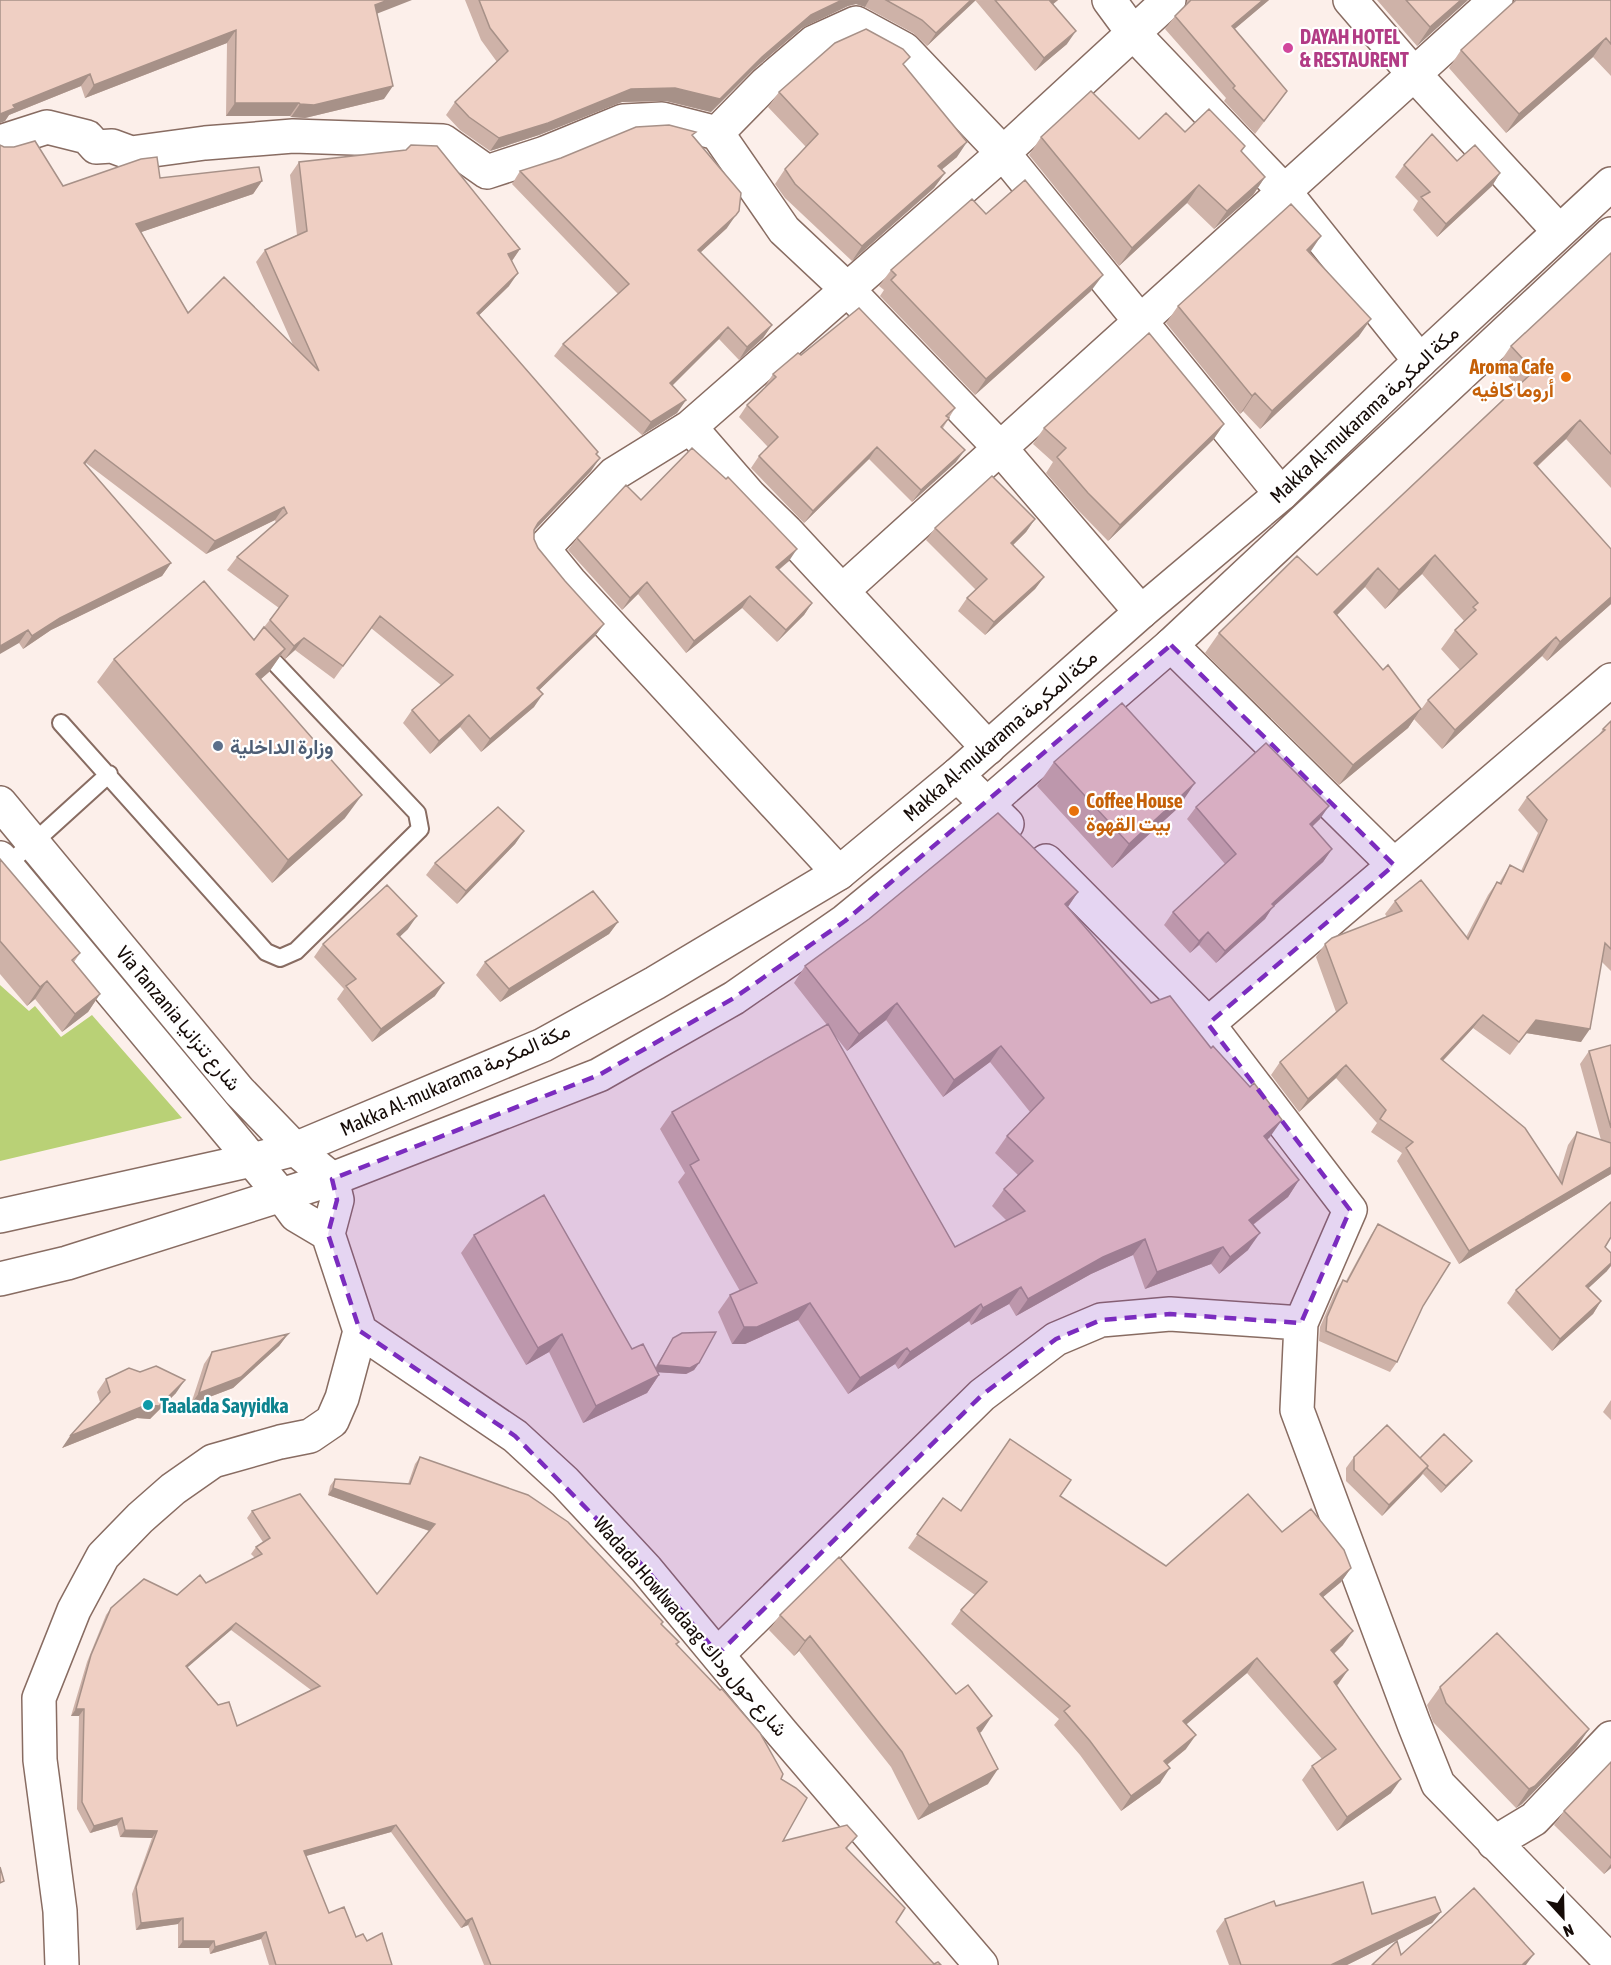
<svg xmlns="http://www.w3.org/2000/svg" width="1611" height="1965" viewBox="0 0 1611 1965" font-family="'Asap Condensed',Vazirmatn,sans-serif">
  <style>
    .green { fill: #b9d176 }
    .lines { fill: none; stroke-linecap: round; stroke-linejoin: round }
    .service-casing { stroke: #886c62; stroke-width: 20 }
    .minor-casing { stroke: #886c62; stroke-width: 36 }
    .tertiary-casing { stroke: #886c62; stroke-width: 36 }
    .trunk-casing { stroke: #886c62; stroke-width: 36 }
    .service { stroke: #fff; stroke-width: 16 }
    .minor { stroke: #fff; stroke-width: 33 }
    .tertiary { stroke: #fff; stroke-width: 33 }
    .trunk { stroke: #fff; stroke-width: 33 }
    .wall { fill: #ceb2a8; fill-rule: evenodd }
    .shaded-wall { fill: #a79188 }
    .building { fill: #efcfc3; stroke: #a79188; stroke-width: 1.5; fill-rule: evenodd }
    .marked { fill: #7b2cbf; fill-opacity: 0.2; stroke: #7b2cbf; stroke-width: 4.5; stroke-dasharray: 12 8; stroke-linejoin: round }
    .hotel-dot { fill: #d1479c; stroke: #fff; stroke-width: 2 }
    .food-dot { fill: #e8710a; stroke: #fff; stroke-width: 2 }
    .service-dot { fill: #5c6f8a; stroke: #fff; stroke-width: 2 }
    .culture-dot { fill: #0f9aa8; stroke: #fff; stroke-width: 2 }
    .labels { text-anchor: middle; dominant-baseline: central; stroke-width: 4.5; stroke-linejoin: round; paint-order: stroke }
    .hotel-label { font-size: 20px; font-weight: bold; fill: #b23c85; stroke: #fff; text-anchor: start }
    .food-label { font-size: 20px; font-weight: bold; fill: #c56008; stroke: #fff; text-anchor: end }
    .street-label { font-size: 20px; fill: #150b07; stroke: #fff }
    .service-label { font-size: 20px; font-weight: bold; fill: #4e5e75; stroke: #fff; text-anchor: start }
    .culture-label { font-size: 20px; font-weight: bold; fill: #0d838f; stroke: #fff; text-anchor: start }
  </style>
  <rect width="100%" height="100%" fill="#fcefea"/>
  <path class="green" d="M 0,985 L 29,1011 L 35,1006 L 61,1037 L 92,1015 L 182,1118 L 0,1161 Z"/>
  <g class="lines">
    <g class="service-casing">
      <path id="service" d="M 61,723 L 266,952 L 280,958 L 296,951 L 420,829 L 417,813 L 260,647
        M 6,865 L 33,843 L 109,774"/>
    </g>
    <g class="minor-casing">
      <path id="minor" d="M 1109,0 L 1134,34 L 1284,191 L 1420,361
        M 1350,0 L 1414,74 L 1559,231
        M 717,133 L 765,84 L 814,42 L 856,23 L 904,49 L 1003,153 L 1281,494
        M 0,142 L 47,127 L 87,137 L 96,147 L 112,146 L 131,153 L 205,143 L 293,136 L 443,141 L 487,172 L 545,153 L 623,121 L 662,119 L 717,133 L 784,230 L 848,290 L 1000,448 L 1141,612
        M 690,427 L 750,496 L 786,531 L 988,748
        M 842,591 L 1496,0
        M 1171,645 L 1394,865
        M 957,775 L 1007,824
        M 1046,861 L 1208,1024 L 1350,1210 L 1301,1323 L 1297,1410 L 1414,1724 L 1438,1784 L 1611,1962
        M 839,873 L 570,582 L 543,549 L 614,474 L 690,427 L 1003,153 L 1169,0
        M 1208,1024 L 1611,680
        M 718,1654 L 982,1395 L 1056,1339 L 1101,1320 L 1170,1314 L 1301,1323
        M 1494,1843 L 1534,1819 L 1611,1738"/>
    </g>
    <g class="tertiary-casing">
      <path id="tertiary" d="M 0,803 L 239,1091 L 295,1149 L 332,1179 L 337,1200 L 328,1234 L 360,1331
        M 0,858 L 282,1196 L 296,1215 L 328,1234
        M 360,1331 L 515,1436 L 565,1482 L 646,1569 L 782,1733 L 981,1965
        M 62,1965 L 60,1911 L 40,1760 L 39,1698 L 74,1610 L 103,1556 L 140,1518 L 173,1489 L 213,1461 L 280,1442 L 310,1436 L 332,1421 L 342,1398 L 360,1331"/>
    </g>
    <g class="trunk-casing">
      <path id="trunk" d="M 0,1216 L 252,1160 L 295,1149 L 543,1045 L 655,983 L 839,873 L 957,775 L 1141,612 L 1281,494 L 1420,361 L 1611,184
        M 0,1279 L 67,1263 L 332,1179 L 599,1075 L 734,998 L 845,921 L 986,805 L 1171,645 L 1611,234"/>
    </g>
    <use href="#service" class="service"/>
    <use href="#minor" class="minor"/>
    <use href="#tertiary" class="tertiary"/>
    <use href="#trunk" class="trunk"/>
  </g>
  <path class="wall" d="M 0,0 L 377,14 L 384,99 L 305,118 L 291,117 L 290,116 L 226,116 L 227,43 L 85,98 L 81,86 L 9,115 L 5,121 L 0,123 Z
    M 465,0 L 1058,0 L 1053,4 L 1067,44 L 1035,71 L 975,0 L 927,46 L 913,33 L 865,7 L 856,4 L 848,6 L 802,28 L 753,70 L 711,112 L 666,101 L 622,102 L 539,135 L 490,151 L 460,130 L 446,115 L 455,102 L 497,62 L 481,40 Z
    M 1187,0 L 1269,0 L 1234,29 L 1287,91 L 1255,134 L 1224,101 L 1226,98 L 1165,29 L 1175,16 L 1187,4 Z
    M 1377,0 L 1468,0 L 1417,46 Z
    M 1514,0 L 1611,0 L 1611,76 L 1593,57 L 1506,133 L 1449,68 L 1461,50 L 1514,2 Z
    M 904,66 L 957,157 L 941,170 L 945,173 L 934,188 L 852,261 L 785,198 L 775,184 L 785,169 L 806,147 L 768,107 L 779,92 Z
    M 1185,132 L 1242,152 L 1265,177 L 1253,195 L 1214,229 L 1187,203 L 1119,266 L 1029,155 L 1041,137 L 1139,139 Z
    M 693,136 L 727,228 L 700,253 L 772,325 L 763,338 L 739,360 L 719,339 L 672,385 L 686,400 L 677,413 L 642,435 L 554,356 L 563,344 L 618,294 L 512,184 L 520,171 Z
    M 1457,161 L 1500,173 L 1492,186 L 1437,237 L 1413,210 L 1418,201 L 1395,177 L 1404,165 Z
    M 299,162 L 520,249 L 512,261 L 509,286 L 479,315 L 598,452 L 597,454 L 591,471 L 534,531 L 534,539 L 538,548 L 565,581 L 604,624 L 595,636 L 539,690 L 534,707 L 481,752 L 460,727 L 430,754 L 403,723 L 412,710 L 441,685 L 371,628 L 334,679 L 295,650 L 285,659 L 281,655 L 269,672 L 261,679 L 345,818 L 272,883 L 97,682 L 114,659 L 254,640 L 279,608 L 227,570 L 237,557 L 276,523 L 275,520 L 206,554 L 86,463 L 85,464 L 171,563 L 162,576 L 51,630 L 23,649 L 19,643 L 63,186 L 160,178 L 262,181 L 253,194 L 141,232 L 188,313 L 293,345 L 256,262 L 265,250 L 297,235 L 290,175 Z
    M 986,214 L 1091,291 L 975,395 L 880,296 L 884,290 L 879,286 L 891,270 Z
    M 1309,253 L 1359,336 L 1260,429 L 1243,411 L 1240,414 L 1166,323 L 1178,306 Z
    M 1611,253 L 1611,488 L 1566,439 L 1537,467 L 1611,604 L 1547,661 L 1542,656 L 1442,749 L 1414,719 L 1428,700 L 1460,670 L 1441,649 L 1455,630 L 1464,621 L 1422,574 L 1385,609 L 1365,587 L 1337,615 L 1383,670 L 1421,709 L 1408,728 L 1339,785 L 1205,653 L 1219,633 L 1317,575 L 1517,386 L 1498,365 L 1511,346 Z
    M 801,355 L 955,408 L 943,428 L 956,462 L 912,502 L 869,459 L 804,523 L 751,468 L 759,456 L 768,447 L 739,417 L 747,405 L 766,387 L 765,386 L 773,374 Z
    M 1224,424 L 1213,440 L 1108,541 L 1077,509 L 1046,473 L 1053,462 L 1033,444 L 1044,428 Z
    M 641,500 L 789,561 L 779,570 L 812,603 L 804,615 L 777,642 L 742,608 L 686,653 L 638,594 L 622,610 L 568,550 L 577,538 Z
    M 1035,519 L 1026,532 L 1013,545 L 1044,577 L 1035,589 L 985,635 L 958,611 L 967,598 L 976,590 L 926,540 L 935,528 Z
    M 1611,721 L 1611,971 L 1602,962 L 1581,1042 L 1526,1033 L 1510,1055 L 1473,1028 L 1443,1061 L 1558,1178 L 1568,1145 L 1577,1132 L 1601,1140 L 1580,1064 L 1589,1051 L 1611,1045 L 1611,1174 L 1459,1264 L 1397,1161 L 1402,1153 L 1371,1132 L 1377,1123 L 1336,1078 L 1299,1112 L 1271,1075 L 1280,1062 L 1336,1012 L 1316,957 L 1325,944 L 1387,917 L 1385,914 L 1395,901 L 1466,937 L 1488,895 L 1497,882 L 1499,883 L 1510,865 L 1521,871 L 1538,833 L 1518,810 L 1527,797 L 1598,736 L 1603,729 Z
    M 1054,762 L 1178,808 L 1112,868 L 1037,786 Z
    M 1196,807 L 1320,819 L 1312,827 L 1332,849 L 1323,862 L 1272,908 L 1265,919 L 1216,963 L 1199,945 L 1190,953 L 1164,925 L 1173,912 L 1225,864 L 1187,819 Z
    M 524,831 L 515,844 L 457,904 L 426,875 L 435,863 Z
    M 0,859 L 80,953 L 74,962 L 100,994 L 88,1012 L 62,1032 L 35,999 L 27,1006 L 0,974 Z
    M 1078,892 L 1068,907 L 1151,1003 L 1270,1137 L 1267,1140 L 1299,1180 L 1288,1197 L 1253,1225 L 1248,1250 L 1219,1274 L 1211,1264 L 1145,1289 L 1133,1255 L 1091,1274 L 1016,1316 L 1009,1304 L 971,1325 L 969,1321 L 898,1369 L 895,1364 L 848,1394 L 798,1320 L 745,1344 L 732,1344 L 718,1312 L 730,1295 L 740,1291 L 678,1182 L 685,1173 L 660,1129 L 672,1112 L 827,1025 L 794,983 L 805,966 ZM 886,1020 L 943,1097 L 990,1062 L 1030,1112 L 1007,1136 L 995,1153 L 1018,1175 L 1004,1189 L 992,1206 L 1007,1221 L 955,1247 L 833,1033 L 847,1051 Z
    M 618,922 L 609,934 L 500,1002 L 476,975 L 485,962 Z
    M 408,929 L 400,936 L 435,996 L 372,1042 L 337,999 L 344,989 L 314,957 L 323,944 Z
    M 1378,1224 L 1423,1306 L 1397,1362 L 1390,1372 L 1319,1341 L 1320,1327 L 1336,1290 L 1343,1280 L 1346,1281 L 1371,1235 Z
    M 474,1235 L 632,1349 L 655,1368 L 673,1338 L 699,1363 L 694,1370 L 686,1374 L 658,1372 L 659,1375 L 647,1393 L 583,1423 L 549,1352 L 526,1365 L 461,1253 Z
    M 1605,1247 L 1607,1271 L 1588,1288 L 1601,1301 L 1593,1314 L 1552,1351 L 1507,1303 L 1516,1290 Z
    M 288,1334 L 279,1346 L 233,1388 L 191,1404 L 204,1364 L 212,1352 Z
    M 140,1372 L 176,1393 L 150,1419 L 137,1418 L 62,1448 L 100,1402 L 97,1392 L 106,1379 Z
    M 1611,1400 L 1611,1420 L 1603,1412 Z
    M 420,1457 L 661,1624 L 679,1642 L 677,1644 L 781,1779 L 783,1841 L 857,1836 L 847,1848 L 896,1922 L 934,1964 L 941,1965 L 484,1965 L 468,1925 L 461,1928 L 391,1832 L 306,1856 L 329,1913 L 356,1937 L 367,1941 L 392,1965 L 269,1965 L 261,1939 L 210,1954 L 209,1948 L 178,1948 L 178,1924 L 136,1930 L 132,1894 L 152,1838 L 120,1837 L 117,1825 L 90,1833 L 77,1809 L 79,1716 L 71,1716 L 87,1662 L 106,1615 L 111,1608 L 177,1595 L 206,1583 L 255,1558 L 251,1554 L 256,1547 L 263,1542 L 247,1518 L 252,1511 L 377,1594 L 429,1531 L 328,1495 L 330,1486 L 335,1479 L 408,1484 L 415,1464 ZM 231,1630 L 311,1690 L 237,1726 L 187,1667 Z
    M 1354,1457 L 1420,1458 L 1467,1467 L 1441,1493 L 1423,1474 L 1382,1516 L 1346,1481 L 1346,1468 Z
    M 1060,1496 L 1166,1566 L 1282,1532 L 1351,1568 L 1341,1582 L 1323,1597 L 1343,1645 L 1334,1654 L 1348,1670 L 1337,1686 L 1391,1793 L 1337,1831 L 1302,1780 L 1312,1766 L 1322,1759 L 1247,1673 L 1186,1724 L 1186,1749 L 1167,1765 L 1160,1783 L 1121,1811 L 1080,1755 L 1054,1725 L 1059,1719 L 951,1624 L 961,1610 L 975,1595 L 908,1548 L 943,1498 L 961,1510 Z
    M 780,1615 L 982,1731 L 980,1733 L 988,1784 L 918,1820 L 891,1767 L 799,1651 L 794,1656 L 769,1630 Z
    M 1440,1687 L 1589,1729 L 1576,1748 L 1522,1804 L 1516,1808 L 1433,1722 L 1427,1705 Z
    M 1611,1762 L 1611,1868 L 1604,1874 L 1554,1825 L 1564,1811 Z
    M 1276,1906 L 1372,1914 L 1441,1912 L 1432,1923 L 1347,1965 L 1229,1965 L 1216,1931 L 1225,1919 Z"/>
  <path class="shaded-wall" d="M 388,0 L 412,0 L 366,18 L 375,5 Z
    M 842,0 L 869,0 L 865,7 L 856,4 L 848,6 L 802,28 L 753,70 L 711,112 L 666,101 L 622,102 L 539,135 L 490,151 L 499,138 L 631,89 L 762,57 L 811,15 Z
    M 971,0 L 976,0 L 927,46 L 936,33 Z
    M 1052,0 L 1058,0 L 1041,14 Z
    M 1263,0 L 1269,0 L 1223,39 L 1232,26 Z
    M 1461,0 L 1468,0 L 1417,46 L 1430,27 Z
    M 236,30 L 227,43 L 85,98 L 94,85 Z
    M 1076,31 L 1067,44 L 1035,71 L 1044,58 Z
    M 1606,38 L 1593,57 L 1506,133 L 1519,114 Z
    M 90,74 L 81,86 L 9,115 L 5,121 L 0,123 L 0,114 L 13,105 Z
    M 393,86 L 384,99 L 305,118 L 291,117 L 300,104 Z
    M 235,103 L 299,103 L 290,116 L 226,116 Z
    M 967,142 L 957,157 L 928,181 L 938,166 Z
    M 945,173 L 934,188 L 852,261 L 862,246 Z
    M 1500,173 L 1492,186 L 1437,237 L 1446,224 Z
    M 1265,177 L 1253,195 L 1214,229 L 1227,211 Z
    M 262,181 L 253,194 L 127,237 L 136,224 Z
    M 1199,185 L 1187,203 L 1119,266 L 1132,248 Z
    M 736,215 L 727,228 L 689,263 L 698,250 Z
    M 1321,236 L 1309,254 L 1307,250 Z
    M 520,249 L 511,262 L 508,254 Z
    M 518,273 L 509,286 L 468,326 L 477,313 Z
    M 1103,275 L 1091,291 L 975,395 L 986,379 Z
    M 1371,319 L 1359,336 L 1260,429 L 1272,411 Z
    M 772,325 L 763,338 L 739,360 L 747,347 Z
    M 728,327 L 719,339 L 662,396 L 670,383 Z
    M 1255,393 L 1243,411 L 1240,414 L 1252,396 Z
    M 686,400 L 677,413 L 642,435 L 651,422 Z
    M 1580,420 L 1566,439 L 1520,482 L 1534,463 Z
    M 1224,424 L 1213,440 L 1108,541 L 1120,525 Z
    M 877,447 L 869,459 L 804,523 L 813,511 Z
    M 95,450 L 86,463 L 75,476 L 84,463 Z
    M 965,450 L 956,462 L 912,502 L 921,490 Z
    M 600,458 L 591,471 L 529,536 L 538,523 Z
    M 284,507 L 275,520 L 206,554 L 215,541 Z
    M 1035,519 L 1026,532 L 1002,556 L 1011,543 Z
    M 797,549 L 789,561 L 767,579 L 776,567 Z
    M 1435,555 L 1422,574 L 1385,609 L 1399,590 Z
    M 171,563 L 162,576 L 51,630 L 23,649 L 32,636 L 60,618 Z
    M 1378,568 L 1365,587 L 1321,631 L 1334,612 Z
    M 1044,577 L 1035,589 L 985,635 L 994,622 Z
    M 647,582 L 638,594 L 622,610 L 630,598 Z
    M 750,596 L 742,608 L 686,653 L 694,641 Z
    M 1611,597 L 1611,604 L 1547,661 L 1560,642 Z
    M 812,603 L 804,615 L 777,642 L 786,630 Z
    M 604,624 L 595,636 L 528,701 L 537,688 Z
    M 28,630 L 19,643 L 0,654 L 0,646 Z
    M 1556,637 L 1542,656 L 1442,749 L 1455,730 Z
    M 304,638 L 295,650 L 285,659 L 294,646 Z
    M 285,649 L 269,672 L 240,697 L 256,674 Z
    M 543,694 L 534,707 L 481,752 L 490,739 Z
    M 1421,709 L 1408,728 L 1339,785 L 1353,765 Z
    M 469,715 L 460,727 L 430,754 L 439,741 Z
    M 1195,783 L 1178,808 L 1112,868 L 1129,844 Z
    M 362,795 L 345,818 L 272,883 L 288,860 Z
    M 1329,806 L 1320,819 L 1301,837 L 1310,824 Z
    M 524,831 L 515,844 L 457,904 L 466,891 Z
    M 1332,849 L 1323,862 L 1272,908 L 1265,919 L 1216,963 L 1225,951 L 1272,904 Z
    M 1078,892 L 1067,908 L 1065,904 Z
    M 417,916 L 408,929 L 389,947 L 397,934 Z
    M 618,922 L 609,934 L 500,1002 L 509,989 Z
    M 1208,932 L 1199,945 L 1190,953 L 1199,941 Z
    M 47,981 L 35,999 L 27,1006 L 40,987 Z
    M 444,983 L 435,996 L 372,1042 L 381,1029 Z
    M 100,994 L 88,1012 L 62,1032 L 75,1014 Z
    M 897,1003 L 886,1020 L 847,1051 L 859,1034 Z
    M 1483,1015 L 1473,1028 L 1432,1072 L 1441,1059 Z
    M 1536,1020 L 1590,1029 L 1581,1042 L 1526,1033 L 1510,1055 Z
    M 1001,1046 L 990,1062 L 943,1097 L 954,1080 Z
    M 1346,1065 L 1336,1078 L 1299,1112 L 1308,1099 Z
    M 1282,1120 L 1270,1137 L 1252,1153 L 1264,1136 Z
    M 1611,1167 L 1611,1174 L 1459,1264 L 1469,1251 Z
    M 1299,1180 L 1288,1197 L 1237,1237 L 1249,1220 Z
    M 1260,1233 L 1248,1250 L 1219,1274 L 1230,1257 Z
    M 1145,1239 L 1133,1255 L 1091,1274 L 1016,1316 L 1028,1299 L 1103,1257 Z
    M 1223,1247 L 1211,1264 L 1145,1289 L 1157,1272 Z
    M 1611,1263 L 1611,1266 L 1607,1271 L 1578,1298 L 1586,1286 Z
    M 1021,1287 L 1009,1304 L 971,1325 L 983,1308 Z
    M 1601,1301 L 1593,1314 L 1552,1351 L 1560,1339 Z
    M 810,1303 L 798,1320 L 745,1344 L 732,1344 L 744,1327 Z
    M 981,1304 L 969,1321 L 898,1369 L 910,1352 Z
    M 288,1334 L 279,1346 L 233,1388 L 191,1404 L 199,1393 Z
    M 562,1334 L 549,1352 L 526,1365 L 538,1348 Z
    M 907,1348 L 895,1364 L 848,1394 L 860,1378 Z
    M 699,1363 L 694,1370 L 686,1374 L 653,1372 L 658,1365 Z
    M 659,1375 L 647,1393 L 583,1423 L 596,1406 Z
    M 185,1380 L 176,1393 L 150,1419 L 137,1418 L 62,1448 L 70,1436 Z
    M 1472,1461 L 1467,1467 L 1441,1493 L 1446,1486 Z
    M 1428,1466 L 1420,1477 L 1382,1516 L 1389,1505 Z
    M 333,1488 L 435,1524 L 430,1531 L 328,1495 Z
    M 1351,1568 L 1341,1582 L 1310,1608 L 1320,1594 Z
    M 236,1623 L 231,1630 L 181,1673 L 186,1666 Z
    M 1353,1631 L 1343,1645 L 1321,1665 L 1331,1650 Z
    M 810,1636 L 799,1651 L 794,1656 L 805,1641 Z
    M 1257,1658 L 1247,1673 L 1174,1735 L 1183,1721 Z
    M 1348,1670 L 1338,1684 L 1324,1696 L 1334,1682 Z
    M 76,1709 L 84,1709 L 79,1716 L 71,1716 Z
    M 992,1716 L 982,1731 L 967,1743 L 977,1728 Z
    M 1589,1729 L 1576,1748 L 1522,1804 L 1516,1808 L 1529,1789 Z
    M 1196,1735 L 1186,1749 L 1154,1775 L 1164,1761 Z
    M 1170,1768 L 1160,1783 L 1121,1811 L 1131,1796 Z
    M 998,1769 L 988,1784 L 918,1820 L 929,1805 Z
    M 1401,1779 L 1391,1793 L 1337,1831 L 1347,1817 Z
    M 122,1818 L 117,1825 L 90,1833 L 94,1826 Z
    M 396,1825 L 391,1832 L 299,1858 L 304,1851 Z
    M 125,1830 L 157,1831 L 152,1838 L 120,1837 Z
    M 1611,1864 L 1611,1868 L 1604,1874 Z
    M 1441,1912 L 1432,1923 L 1347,1965 L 1331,1965 Z
    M 183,1918 L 178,1924 L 136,1930 L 141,1923 Z
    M 472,1918 L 468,1925 L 461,1928 L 466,1921 Z
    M 266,1932 L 261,1939 L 210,1954 L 215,1947 Z
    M 183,1941 L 214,1941 L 209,1948 L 178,1948 Z
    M 1534,1954 L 1526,1965 L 1522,1965 Z"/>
  <path class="building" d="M 0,0 L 388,0 L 375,5 L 393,86 L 314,105 L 300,104 L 299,103 L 235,103 L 236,30 L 94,85 L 90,74 L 13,105 L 15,108 L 0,114 Z
    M 479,0 L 842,0 L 811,15 L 762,57 L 720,99 L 675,88 L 631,89 L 548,123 L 499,138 L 469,117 L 455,102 L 508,51 L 490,28 Z
    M 886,0 L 971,0 L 936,33 L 922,20 Z
    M 995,0 L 1052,0 L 1050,1 L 1076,31 L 1044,58 Z
    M 1191,0 L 1263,0 L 1232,26 L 1287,91 L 1264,121 L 1233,88 L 1235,86 L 1175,16 Z
    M 1406,0 L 1461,0 L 1430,27 Z
    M 1516,0 L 1611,0 L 1611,44 L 1606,38 L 1519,114 L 1461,50 Z
    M 866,29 L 903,49 L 910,57 L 903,64 L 967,142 L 938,166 L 945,173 L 862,246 L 795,184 L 785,169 L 818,134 L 779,92 L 835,43 Z
    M 1091,91 L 1139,139 L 1166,113 L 1185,132 L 1209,109 L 1245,146 L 1241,151 L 1265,177 L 1227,211 L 1199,185 L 1132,248 L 1041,137 Z
    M 669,125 L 696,132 L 692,135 L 741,193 L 739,211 L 736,215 L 698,250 L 772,325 L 747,347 L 728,327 L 670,383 L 686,400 L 651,422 L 563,344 L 629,284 L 520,171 L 561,158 L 636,127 Z
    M 1432,134 L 1457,161 L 1475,145 L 1500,173 L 1446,224 L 1421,197 L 1430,192 L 1404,165 Z
    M 35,141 L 63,186 L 141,159 L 157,157 L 160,178 L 259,167 L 262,181 L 136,224 L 188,313 L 224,277 L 319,371 L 265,250 L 307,231 L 299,162 L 406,150 L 411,145 L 437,146 L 520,249 L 508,254 L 518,273 L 477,313 L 598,452 L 596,454 L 600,458 L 538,523 L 534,530 L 534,539 L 538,548 L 565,581 L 604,624 L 537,688 L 543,694 L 490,739 L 469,715 L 439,741 L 412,710 L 453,675 L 380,616 L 343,666 L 304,638 L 294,646 L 270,620 L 288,596 L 237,557 L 287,513 L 284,507 L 215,541 L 95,450 L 84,463 L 171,563 L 60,618 L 32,636 L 28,630 L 0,646 L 0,145 L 4,147 L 14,147 Z
    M 1025,180 L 1103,275 L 986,379 L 891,280 L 896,275 L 891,270 L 972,199 L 986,214 Z
    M 1291,204 L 1321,236 L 1307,250 L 1371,319 L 1272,411 L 1255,393 L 1252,396 L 1178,306 Z
    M 1611,253 L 1611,454 L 1580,420 L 1534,463 L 1611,549 L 1611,597 L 1560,642 L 1556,637 L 1455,730 L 1428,700 L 1477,654 L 1455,630 L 1476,610 L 1473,607 L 1478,603 L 1435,555 L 1399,590 L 1378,568 L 1334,612 L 1383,670 L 1388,665 L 1421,709 L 1353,765 L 1219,633 L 1297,556 L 1317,575 L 1534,371 L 1511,346 Z
    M 859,308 L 955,408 L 946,416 L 949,418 L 941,427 L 965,450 L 921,490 L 877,447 L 813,511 L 759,456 L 778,437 L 747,405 L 776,377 L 773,374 L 798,353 L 801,355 Z
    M 1149,333 L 1224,424 L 1120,525 L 1088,493 L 1057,457 L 1066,448 L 1044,428 Z
    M 692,448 L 726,479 L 728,477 L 797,549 L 776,567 L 812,603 L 786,630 L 750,596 L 694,641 L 647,582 L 630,598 L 577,538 L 626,485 L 641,500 Z
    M 992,476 L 1035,519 L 1011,543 L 1044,577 L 994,622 L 967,598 L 987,579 L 935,528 Z
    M 204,581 L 254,640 L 264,627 L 285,649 L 256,674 L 362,795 L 288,860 L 114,659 Z
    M 1122,703 L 1195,783 L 1129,844 L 1054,762 Z
    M 1611,721 L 1611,949 L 1605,943 L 1590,1029 L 1536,1020 L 1519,1042 L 1483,1015 L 1441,1059 L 1525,1128 L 1562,1184 L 1577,1132 L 1611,1143 L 1611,1167 L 1469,1251 L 1406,1148 L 1413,1142 L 1380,1119 L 1386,1110 L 1346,1065 L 1308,1099 L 1280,1062 L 1347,1003 L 1325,944 L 1332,938 L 1402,911 L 1395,901 L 1421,880 L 1468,939 L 1497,882 L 1501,884 L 1510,865 L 1523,872 L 1547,820 L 1527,797 L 1605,730 L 1603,729 Z
    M 1266,743 L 1329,806 L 1310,824 L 1332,849 L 1272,904 L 1274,906 L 1225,951 L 1208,932 L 1199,941 L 1173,912 L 1236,854 L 1196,807 Z
    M 498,807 L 524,831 L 466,891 L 435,863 Z
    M 998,813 L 1078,892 L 1065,904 L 1151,1003 L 1170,996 L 1211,1048 L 1213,1046 L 1250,1087 L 1254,1083 L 1282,1120 L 1264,1136 L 1299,1180 L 1249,1220 L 1260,1233 L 1230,1257 L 1223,1247 L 1157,1272 L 1145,1239 L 1103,1257 L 1028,1299 L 1021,1287 L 983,1308 L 981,1304 L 910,1352 L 907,1348 L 860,1378 L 810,1303 L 757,1327 L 744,1327 L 730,1295 L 757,1283 L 690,1165 L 699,1160 L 672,1112 L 828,1024 L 955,1247 L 1025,1211 L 1004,1189 L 1033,1161 L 1007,1136 L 1044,1098 L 1001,1046 L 954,1080 L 897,1003 L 859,1034 L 805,966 L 869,919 Z
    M 0,859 L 80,953 L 72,960 L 100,994 L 75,1014 L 47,981 L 40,987 L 0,941 Z
    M 387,885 L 417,916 L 397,934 L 444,983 L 381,1029 L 346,986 L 356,979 L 323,944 Z
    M 593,891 L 618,922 L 509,989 L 485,962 Z
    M 1611,1045 L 1611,1128 L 1589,1051 Z
    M 544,1195 L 632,1349 L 643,1344 L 659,1375 L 596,1406 L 562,1334 L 538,1348 L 474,1235 Z
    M 1611,1202 L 1611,1237 L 1605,1247 L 1611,1253 L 1611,1263 L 1586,1286 L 1601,1301 L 1560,1339 L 1516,1290 Z
    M 1378,1224 L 1450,1263 L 1423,1306 L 1397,1362 L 1326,1331 L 1327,1317 L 1343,1280 L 1347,1282 Z
    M 716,1332 L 699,1363 L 690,1368 L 658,1365 L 673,1338 L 682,1333 Z
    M 288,1334 L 241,1377 L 199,1393 L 212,1352 Z
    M 156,1366 L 185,1380 L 159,1406 L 146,1405 L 70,1436 L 110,1392 L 106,1379 L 129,1368 L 140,1372 Z
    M 1387,1425 L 1428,1466 L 1389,1505 L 1354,1470 L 1354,1457 Z
    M 1444,1434 L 1472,1461 L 1446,1486 L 1427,1468 L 1428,1466 L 1420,1458 Z
    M 1010,1439 L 1071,1480 L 1060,1496 L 1166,1566 L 1248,1494 L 1282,1532 L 1311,1509 L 1344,1550 L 1351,1568 L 1320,1594 L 1353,1631 L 1331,1650 L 1348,1670 L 1334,1682 L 1401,1779 L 1347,1817 L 1312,1766 L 1336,1749 L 1257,1658 L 1183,1721 L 1196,1735 L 1164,1761 L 1170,1768 L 1131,1796 L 1090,1741 L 1064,1711 L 1070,1706 L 961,1610 L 987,1582 L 917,1534 L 943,1498 L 961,1511 Z
    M 420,1457 L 528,1495 L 568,1522 L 663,1622 L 661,1624 L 679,1642 L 676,1644 L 720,1690 L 722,1689 L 760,1733 L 783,1774 L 781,1779 L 796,1788 L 807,1798 L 783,1841 L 847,1825 L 857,1836 L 846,1848 L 905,1908 L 896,1922 L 934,1964 L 938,1962 L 941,1965 L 491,1965 L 472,1918 L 466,1921 L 396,1825 L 304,1851 L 329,1913 L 344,1907 L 356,1937 L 363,1934 L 367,1941 L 382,1933 L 392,1965 L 276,1965 L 266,1932 L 215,1947 L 214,1941 L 183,1941 L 183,1918 L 141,1923 L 136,1887 L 157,1831 L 125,1830 L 122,1818 L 94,1826 L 82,1802 L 84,1709 L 76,1709 L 91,1655 L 111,1608 L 144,1579 L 177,1595 L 200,1575 L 206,1583 L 262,1554 L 256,1547 L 270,1538 L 252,1511 L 300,1494 L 377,1594 L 435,1524 L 333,1488 L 335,1479 L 410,1484 ZM 236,1623 L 320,1686 L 237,1726 L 229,1702 L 218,1705 L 186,1666 Z
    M 839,1557 L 956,1694 L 968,1685 L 992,1716 L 977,1728 L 998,1769 L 929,1805 L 902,1752 L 810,1636 L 805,1641 L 780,1615 Z
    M 1497,1633 L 1589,1729 L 1535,1786 L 1529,1789 L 1446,1703 L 1440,1687 Z
    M 1611,1762 L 1611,1858 L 1564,1811 Z
    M 0,1867 L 4,1881 L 0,1883 Z
    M 1363,1882 L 1372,1914 L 1435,1897 L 1441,1912 L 1331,1965 L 1241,1965 L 1225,1919 L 1274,1901 L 1276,1906 Z
    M 1474,1888 L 1534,1954 L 1522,1965 L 1372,1965 L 1397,1941 L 1401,1955 Z"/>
  <path class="marked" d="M 1171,645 L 1394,865 L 1208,1024 L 1350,1210 L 1301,1323 L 1170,1314 L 1101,1320 L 1056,1339 L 982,1395 L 718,1654 L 646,1569 L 515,1436 L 360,1331 L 328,1234 L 337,1200 L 332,1179 L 599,1075 L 734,998 L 845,921 Z"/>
  <circle class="hotel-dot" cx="1288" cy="48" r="6"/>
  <g class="food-dot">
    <circle cx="1566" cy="377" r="6"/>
    <circle cx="1074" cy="811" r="6"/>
  </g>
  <circle class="service-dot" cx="218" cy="746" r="6"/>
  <circle class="culture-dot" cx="148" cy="1405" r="6"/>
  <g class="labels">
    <g class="hotel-label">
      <text x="1300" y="36">DAYAH HOTEL<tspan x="1300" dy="23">&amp; RESTAURENT</tspan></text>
    </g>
    <g class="food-label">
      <text x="1554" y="366">Aroma Cafe<tspan x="1554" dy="23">أروما كافيه</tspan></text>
      <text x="1086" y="800" text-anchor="start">Coffee House<tspan x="1086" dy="23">بيت القهوة</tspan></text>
    </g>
    <g class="street-label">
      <text transform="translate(1364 414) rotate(-43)">Makka Al-mukarama مكة المكرمة</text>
      <text transform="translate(1000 735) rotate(-41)">Makka Al-mukarama مكة المكرمة</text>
      <text transform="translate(179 1018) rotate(50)">Via Tanzania شارع تنزانيا</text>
      <text transform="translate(455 1079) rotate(-24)">Makka Al-mukarama مكة المكرمة</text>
      <text transform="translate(691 1626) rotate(49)">Wadada Howlwadaag شارع حول وداك</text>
    </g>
    <g class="service-label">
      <text x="230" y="746">وزارة الداخلية</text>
    </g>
    <g class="culture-label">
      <text x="160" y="1405">Taalada Sayyidka</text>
    </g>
  </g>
  <g transform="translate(1563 1917) rotate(158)" stroke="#ffffff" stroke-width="4.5" paint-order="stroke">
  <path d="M0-4.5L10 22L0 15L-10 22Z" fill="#150b07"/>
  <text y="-9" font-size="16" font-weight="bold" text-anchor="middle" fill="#150b07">N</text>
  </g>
</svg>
